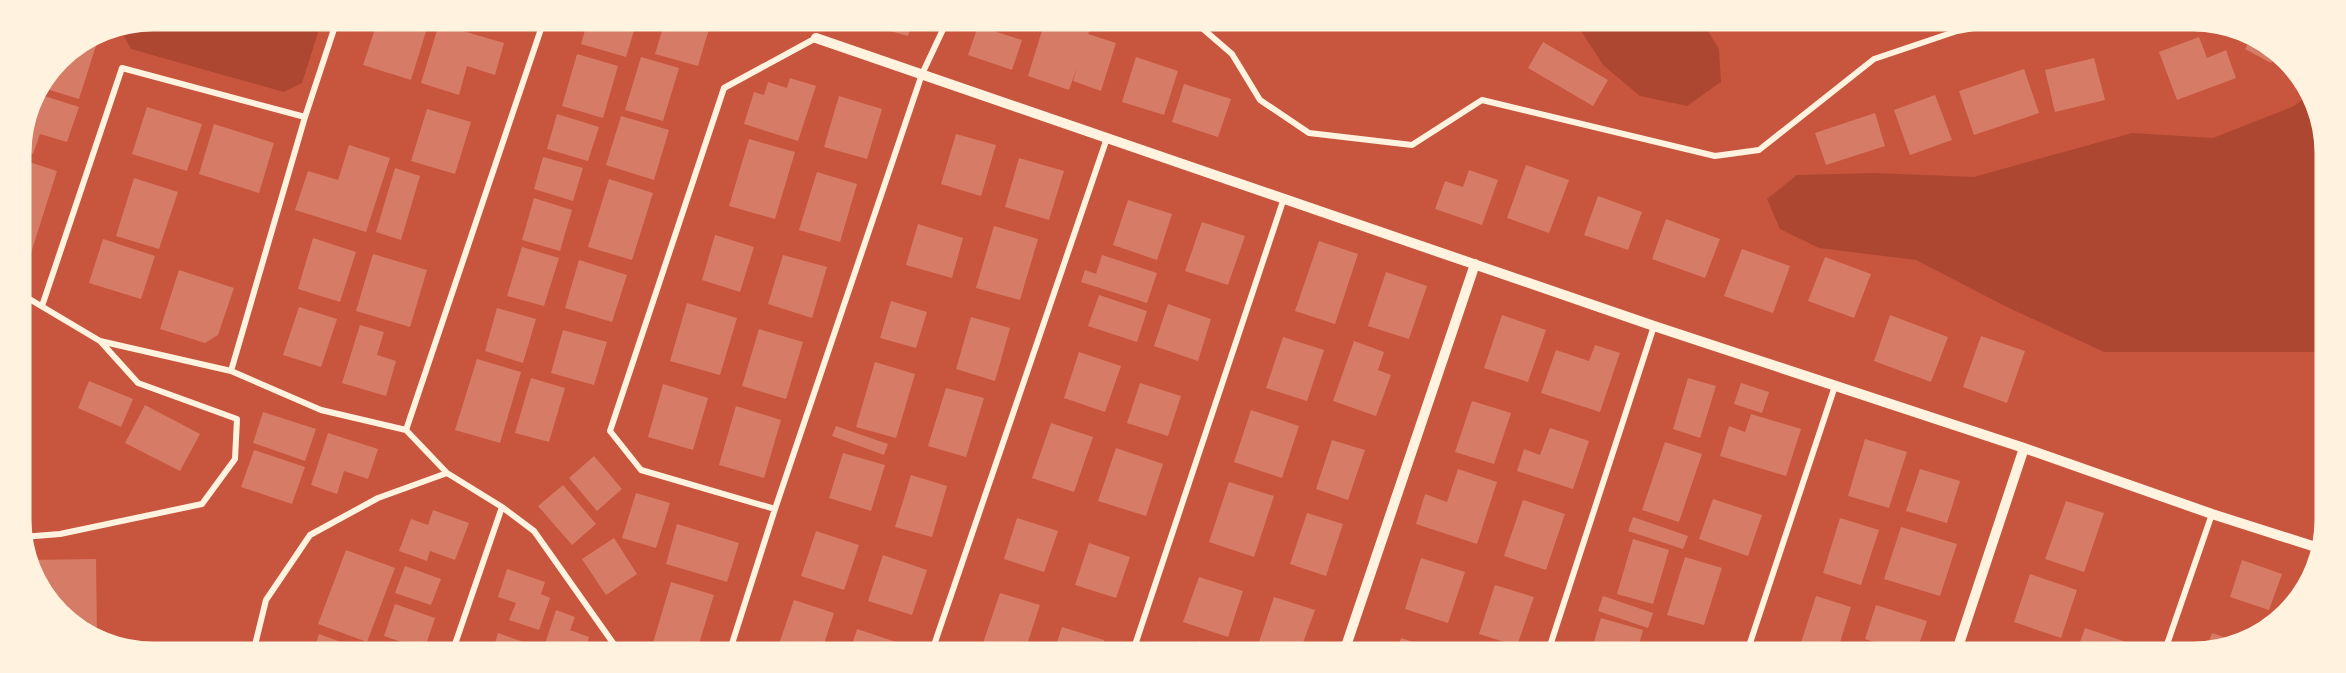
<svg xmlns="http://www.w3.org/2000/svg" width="2346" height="673" viewBox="0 0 2346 673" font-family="'Exo 2',sans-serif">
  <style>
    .green { fill: #ae4732 }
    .building { fill: #d67c66 }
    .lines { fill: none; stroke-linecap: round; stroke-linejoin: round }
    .minor { stroke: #fff3e0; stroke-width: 6 }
    .tertiary { stroke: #fff3e0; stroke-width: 10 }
    .rim { fill: none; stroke: #fff3e0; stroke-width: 3 }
  </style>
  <rect width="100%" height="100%" fill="#c8553d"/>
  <path class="green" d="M 153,20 L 322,20 L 302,83 L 284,92 L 131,49 L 123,34 L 125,25 Z
    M 1576,23 L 1703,23 L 1719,49 L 1721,82 L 1687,106 L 1640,96 L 1603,65 Z
    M 2308,96 L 2324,127 L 2323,352 L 2104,352 L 2007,307 L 1916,260 L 1819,248 L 1780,229 L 1767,199 L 1797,175 L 1876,173 L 1974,177 L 2132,133 L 2213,138 L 2292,107 Z"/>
  <path class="building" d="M 378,20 L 411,20 L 428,25 L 411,80 L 363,65 Z
    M 456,20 L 480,20 L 477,28 Z
    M 588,20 L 637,21 L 626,57 L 581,44 Z
    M 665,21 L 711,22 L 698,66 L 655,54 Z
    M 865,21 L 912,21 L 908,36 L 864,24 Z
    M 1045,21 L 1055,21 L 1065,25 L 1066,21 L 1073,21 L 1091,27 L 1088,34 L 1116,43 L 1101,91 L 1073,81 L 1077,67 L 1069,90 L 1028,76 Z
    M 439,24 L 504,43 L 495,75 L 467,66 L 459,95 L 421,83 Z
    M 978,26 L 1022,40 L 1012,70 L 968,55 Z
    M 101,30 L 79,99 L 40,87 L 59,58 Z
    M 2199,37 L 2207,58 L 2226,50 L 2236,78 L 2177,100 L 2159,52 Z
    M 2251,38 L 2277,53 L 2271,63 L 2245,49 Z
    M 1543,42 L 1608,80 L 1593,106 L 1528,68 Z
    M 577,54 L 618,66 L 603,118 L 562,106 Z
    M 641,57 L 679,68 L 663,121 L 625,110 Z
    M 1136,57 L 1178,71 L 1164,115 L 1122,102 Z
    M 2094,58 L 2105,100 L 2055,112 L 2045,70 Z
    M 2024,69 L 2039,113 L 1974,135 L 1959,91 Z
    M 790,78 L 816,86 L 798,141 L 744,124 L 754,92 L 764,95 L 768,82 L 787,88 Z
    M 1184,84 L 1231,99 L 1218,137 L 1172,122 Z
    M 35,93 L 79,107 L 67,142 L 40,134 L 33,154 L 20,150 L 20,144 L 30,101 Z
    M 1935,95 L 1952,140 L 1910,155 L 1894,110 Z
    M 839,96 L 882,109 L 867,159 L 824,147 Z
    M 147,107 L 202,124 L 187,171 L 132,154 Z
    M 427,109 L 471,122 L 455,174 L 411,161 Z
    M 1875,113 L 1885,146 L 1826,165 L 1815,133 Z
    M 557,114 L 599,127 L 588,161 L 547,149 Z
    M 621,116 L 669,130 L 654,180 L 606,165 Z
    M 214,124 L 274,143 L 259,193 L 199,174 Z
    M 956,134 L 996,145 L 981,196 L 941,184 Z
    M 749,139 L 795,152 L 775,219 L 729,206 Z
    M 349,145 L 390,158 L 366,232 L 295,210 L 308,171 L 338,180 Z
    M 543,157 L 583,168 L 573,201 L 534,189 Z
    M 1019,158 L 1064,171 L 1049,220 L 1005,207 Z
    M 20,159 L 57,171 L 31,253 L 20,250 Z
    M 1526,165 L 1569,180 L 1549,233 L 1507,218 Z
    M 395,168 L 420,176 L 401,240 L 376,232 Z
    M 1469,170 L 1498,180 L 1482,225 L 1435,209 L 1445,181 L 1463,187 Z
    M 817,172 L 857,184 L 840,242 L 799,230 Z
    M 134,178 L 178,192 L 159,249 L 116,236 Z
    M 609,179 L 653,193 L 632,260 L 588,247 Z
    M 1598,196 L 1642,212 L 1628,250 L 1584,235 Z
    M 534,198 L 572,210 L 560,251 L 522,240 Z
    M 1128,200 L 1172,214 L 1157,260 L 1113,245 Z
    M 1666,219 L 1720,239 L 1705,278 L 1652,259 Z
    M 1202,222 L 1245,236 L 1228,285 L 1185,271 Z
    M 918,224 L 963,238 L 952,278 L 906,265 Z
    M 994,226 L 1038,239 L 1020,300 L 976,288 Z
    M 715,235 L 754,247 L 740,292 L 702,280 Z
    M 313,238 L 356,252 L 340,302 L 298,289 Z
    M 103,239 L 155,256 L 141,299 L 89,283 Z
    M 1319,241 L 1358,254 L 1335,324 L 1295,311 Z
    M 522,247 L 559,258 L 544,306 L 507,296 Z
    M 1742,249 L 1790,266 L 1773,313 L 1724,296 Z
    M 373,254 L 427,270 L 410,327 L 356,311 Z
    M 783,255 L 827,267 L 812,318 L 768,304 Z
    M 1102,255 L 1157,273 L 1147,303 L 1081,282 L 1085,270 L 1096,274 Z
    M 1825,257 L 1871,274 L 1854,318 L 1808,301 Z
    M 579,260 L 627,275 L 612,322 L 565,308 Z
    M 179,270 L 234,288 L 218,335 L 205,343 L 160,329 Z
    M 1386,272 L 1427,286 L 1409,339 L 1368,326 Z
    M 1099,295 L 1147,311 L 1137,342 L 1088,326 Z
    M 891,301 L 927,312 L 916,348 L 880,338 Z
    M 687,303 L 737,318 L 720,375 L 670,361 Z
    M 1168,304 L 1211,319 L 1198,361 L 1154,346 Z
    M 299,307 L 337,319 L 321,367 L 283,355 Z
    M 497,308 L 536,319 L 523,363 L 485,351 Z
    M 1502,315 L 1546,330 L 1528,382 L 1484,368 Z
    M 1890,315 L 1948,337 L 1931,382 L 1874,361 Z
    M 971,317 L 1010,328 L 995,381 L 956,369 Z
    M 21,321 L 29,326 L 21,338 Z
    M 360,325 L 384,332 L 377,355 L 396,361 L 386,396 L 342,383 Z
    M 759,329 L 803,342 L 786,399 L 742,386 Z
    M 563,330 L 607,342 L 594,385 L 551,373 Z
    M 1981,336 L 2025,351 L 2007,403 L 1963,387 Z
    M 1283,337 L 1324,350 L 1307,401 L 1266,388 Z
    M 1354,341 L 1384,352 L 1378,370 L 1391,375 L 1376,416 L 1333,401 Z
    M 1595,345 L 1620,353 L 1600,412 L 1541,393 L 1556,350 L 1589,361 Z
    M 1079,352 L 1121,366 L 1105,412 L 1064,398 Z
    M 477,359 L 521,372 L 500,443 L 455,430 Z
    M 875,362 L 915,374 L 896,438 L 856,427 Z
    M 531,378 L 565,388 L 549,442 L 515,433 Z
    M 1688,378 L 1716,386 L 1700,438 L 1673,429 Z
    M 89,381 L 133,399 L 121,427 L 78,408 Z
    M 1140,383 L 1181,396 L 1168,436 L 1127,423 Z
    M 1741,383 L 1769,392 L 1762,413 L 1734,404 Z
    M 663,384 L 708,398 L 693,450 L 648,437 Z
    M 946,388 L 984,398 L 966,457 L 928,446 Z
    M 1472,401 L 1511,413 L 1494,464 L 1455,452 Z
    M 145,405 L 200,434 L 180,471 L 125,443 Z
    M 736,406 L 781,420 L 764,478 L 719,465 Z
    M 1251,410 L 1299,426 L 1282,478 L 1234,462 Z
    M 263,412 L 316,429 L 305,461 L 253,443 Z
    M 1751,414 L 1801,429 L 1786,476 L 1720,456 L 1729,426 L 1745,432 Z
    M 1051,423 L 1093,437 L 1074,492 L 1032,478 Z
    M 836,426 L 888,444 L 884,455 L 832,436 Z
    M 1550,428 L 1589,441 L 1573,489 L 1517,471 L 1524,449 L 1540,455 Z
    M 328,433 L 378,449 L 368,479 L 344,471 L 337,494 L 311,485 Z
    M 1865,439 L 1907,452 L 1889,508 L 1848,496 Z
    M 1332,440 L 1365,450 L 1348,500 L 1316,489 Z
    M 1665,442 L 1702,454 L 1679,522 L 1642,510 Z
    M 1116,448 L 1163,464 L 1146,516 L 1098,501 Z
    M 254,450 L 305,467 L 292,504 L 241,487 Z
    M 843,453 L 885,465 L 871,511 L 829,498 Z
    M 594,456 L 622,489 L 597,511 L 569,478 Z
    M 1458,469 L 1497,482 L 1477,544 L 1416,524 L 1425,494 L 1447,502 Z
    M 1920,469 L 1960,481 L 1947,523 L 1906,511 Z
    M 911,475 L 947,486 L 932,537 L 895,527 Z
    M 1229,482 L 1274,496 L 1254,557 L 1209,542 Z
    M 563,485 L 596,524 L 572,545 L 538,506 Z
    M 636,493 L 670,503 L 656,548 L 622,538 Z
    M 1713,499 L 1762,515 L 1748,556 L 1699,539 Z
    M 1523,500 L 1565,514 L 1546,570 L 1504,556 Z
    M 2066,501 L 2104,513 L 2084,572 L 2045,559 Z
    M 433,510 L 469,523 L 455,560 L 430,551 L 427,561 L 399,551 L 411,519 L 428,525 Z
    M 1307,513 L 1343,524 L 1326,576 L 1290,564 Z
    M 1633,517 L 1688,536 L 1683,549 L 1628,531 Z
    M 1017,518 L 1058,531 L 1044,572 L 1004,559 Z
    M 1840,518 L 1879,530 L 1861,585 L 1823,573 Z
    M 677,524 L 739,543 L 727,582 L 666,564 Z
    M 1901,527 L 1957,544 L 1940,596 L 1884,579 Z
    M 816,531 L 859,545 L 844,590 L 801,576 Z
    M 614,538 L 637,574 L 606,595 L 582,559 Z
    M 1633,539 L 1669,550 L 1653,604 L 1617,594 Z
    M 1089,543 L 1130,557 L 1116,598 L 1075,585 Z
    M 346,550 L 395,568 L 367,642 L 318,624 Z
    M 883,555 L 927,570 L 912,615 L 868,601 Z
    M 1685,557 L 1722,568 L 1704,625 L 1667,615 Z
    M 1421,558 L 1465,572 L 1448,623 L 1405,609 Z
    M 96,559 L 97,636 L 53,608 L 29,560 Z
    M 2242,560 L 2282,574 L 2269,610 L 2230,597 Z
    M 405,566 L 441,579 L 431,605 L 395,593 Z
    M 507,569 L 545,582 L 541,594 L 550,598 L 539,630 L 509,620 L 516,603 L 498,597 Z
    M 2030,574 L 2077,590 L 2061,638 L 2014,622 Z
    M 1199,577 L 1243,591 L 1228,637 L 1183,622 Z
    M 671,582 L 714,595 L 697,650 L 679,650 L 653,643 Z
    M 1495,585 L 1534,597 L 1517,646 L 1479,634 Z
    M 1000,593 L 1040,605 L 1025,651 L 996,651 L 982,646 Z
    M 1603,596 L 1653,613 L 1648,628 L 1598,611 Z
    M 1816,596 L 1851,607 L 1837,652 L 1801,643 Z
    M 1274,597 L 1315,610 L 1300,651 L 1267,651 L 1257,648 Z
    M 794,600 L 834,613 L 822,650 L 777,650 Z
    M 395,604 L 435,618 L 424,650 L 384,636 Z
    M 1876,605 L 1927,621 L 1916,653 L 1908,653 L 1865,639 Z
    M 556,610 L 575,617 L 570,630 L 589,637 L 585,650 L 543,650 Z
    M 1601,618 L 1643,630 L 1637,652 L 1591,652 Z
    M 1062,627 L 1104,640 L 1101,651 L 1054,651 Z
    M 2085,628 L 2129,643 L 2126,653 L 2076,653 Z
    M 857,629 L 902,644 L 900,651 L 850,651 Z
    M 498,633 L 535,646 L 533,650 L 493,650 Z
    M 2212,633 L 2235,641 L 2205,652 Z
    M 319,634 L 360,649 L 360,650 L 314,649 Z
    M 1401,638 L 1438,650 L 1437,652 L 1396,652 Z
    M 1199,641 L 1225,649 L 1224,651 L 1196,651 Z
    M 1868,647 L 1884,652 L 1884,653 L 1867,653 Z"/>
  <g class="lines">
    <path class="minor" d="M 1195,22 L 1232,54 L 1260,100 L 1309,133 L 1412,145 L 1482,100 L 1715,156 L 1759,150 L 1874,59 L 1957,31 L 2001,23
      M 21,294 L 100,341 L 231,371 L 321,410 L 406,430 L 447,473 L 502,507 L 534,531 L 618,650
      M 42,306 L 122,68 L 305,117
      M 231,371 L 305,117 L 337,20
      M 406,430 L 544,20
      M 775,509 L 641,470 L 610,431 L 724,88 L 816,38
      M 22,537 L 60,534 L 202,504 L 235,459 L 237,419 L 138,383 L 101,342
      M 254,649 L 266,600 L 310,535 L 378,498 L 447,473
      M 453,650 L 502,507
      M 730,650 L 775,509 L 922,74 L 947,21
      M 932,651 L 1107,138
      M 1133,651 L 1284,198
      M 1548,652 L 1654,326
      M 1747,652 L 1835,386
      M 2164,653 L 2212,514"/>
    <path class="tertiary" d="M 816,38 L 1654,326 L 2024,448 L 2212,514 L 2322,549
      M 1344,652 L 1475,264
      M 1956,653 L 2024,448"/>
  </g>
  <path d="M0 0H2346V673H0ZM153 30H2193A123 123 0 0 1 2316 153V520A123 123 0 0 1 2193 643H153A123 123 0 0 1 30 520V153A123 123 0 0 1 153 30Z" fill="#fff3e0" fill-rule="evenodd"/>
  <path class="rim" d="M153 30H2193A123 123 0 0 1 2316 153V520A123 123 0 0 1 2193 643H153A123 123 0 0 1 30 520V153A123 123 0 0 1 153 30Z"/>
</svg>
